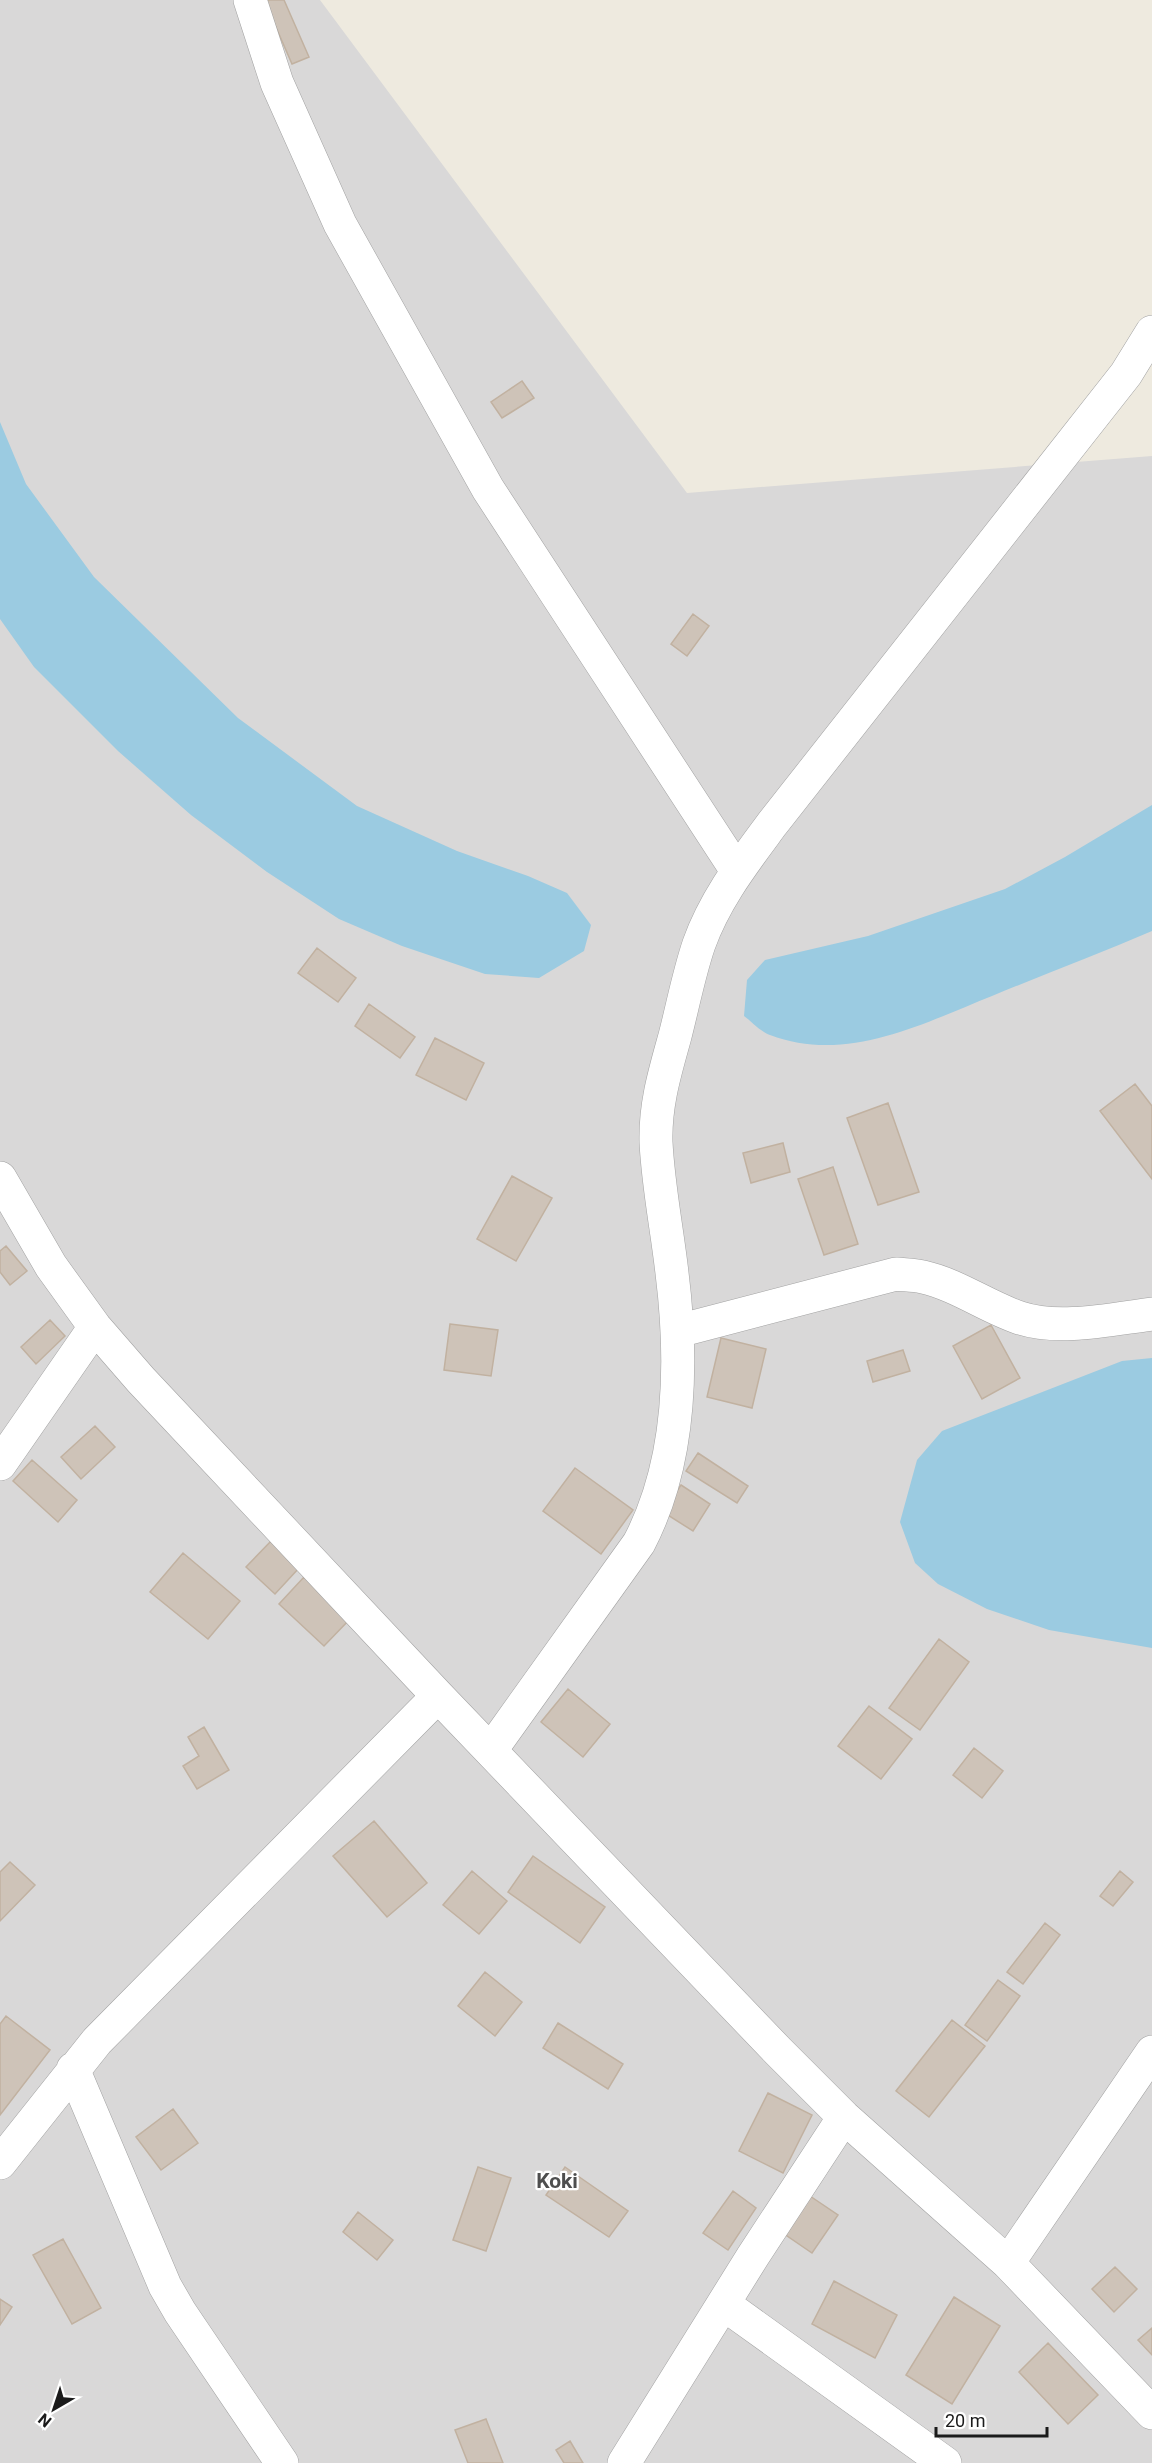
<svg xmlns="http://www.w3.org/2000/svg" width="1152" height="2463" viewBox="0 0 1152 2463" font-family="Roboto,sans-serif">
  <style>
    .residential { fill: #d9d8d8 }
    .water { fill: #9bcbe1 }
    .building { fill: #cec3b8; stroke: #c1b1a0; stroke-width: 1.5 }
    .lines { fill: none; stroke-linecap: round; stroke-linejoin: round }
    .street-casing { stroke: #a2a2a2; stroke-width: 34 }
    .street { stroke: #fff; stroke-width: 33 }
    .labels { text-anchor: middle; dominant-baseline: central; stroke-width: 4.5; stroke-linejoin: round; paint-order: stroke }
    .quarter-label { font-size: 21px; font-weight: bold; fill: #4e4e4e; stroke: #fff }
  </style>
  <rect width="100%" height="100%" fill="#eeeadf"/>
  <path class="residential" d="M 0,0 L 320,0 L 687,493 L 1152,456 L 1152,2463 L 0,2463 Z"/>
  <path class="water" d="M 0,422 L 26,484 L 94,577 L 238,718 L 357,806 L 457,851 L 528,876 L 567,893 L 591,925 L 584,951 L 539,978 L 485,974 L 402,946 L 339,919 L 267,872 L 191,815 L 118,751 L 34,667 L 0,619 Z
    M 1152,805 L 1152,931 C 1099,954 1045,974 992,996 C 922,1024 846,1064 770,1035 C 761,1032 752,1022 744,1016 L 747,980 L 765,960 L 868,936 L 1005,889 L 1065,857 Z
    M 1152,1358 L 1152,1648 L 1049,1630 L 987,1609 L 938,1584 L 915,1563 L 900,1522 L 917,1460 L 942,1431 L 1122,1361 Z"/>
  <path class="building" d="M 269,0 L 284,0 L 309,57 L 292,64 L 265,2 Z
    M 522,381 L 534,398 L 502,418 L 491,402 Z
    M 693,614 L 709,626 L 687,656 L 671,644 Z
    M 317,948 L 356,978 L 338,1002 L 298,973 Z
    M 369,1004 L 415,1037 L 400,1058 L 355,1026 Z
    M 435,1038 L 484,1063 L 466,1100 L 416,1075 Z
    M 1135,1084 L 1152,1106 L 1152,1179 L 1100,1111 Z
    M 888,1103 L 919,1192 L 878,1205 L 847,1118 Z
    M 783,1143 L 790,1172 L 751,1183 L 743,1153 Z
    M 833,1167 L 858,1244 L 824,1255 L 798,1179 Z
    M 512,1176 L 552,1198 L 516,1261 L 477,1239 Z
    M 6,1246 L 27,1271 L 10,1285 L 0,1272 L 0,1251 Z
    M 50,1320 L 65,1336 L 36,1364 L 21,1347 Z
    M 450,1324 L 498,1330 L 491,1376 L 444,1370 Z
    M 991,1325 L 1020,1378 L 982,1399 L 953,1346 Z
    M 721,1338 L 766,1349 L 752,1408 L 707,1397 Z
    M 903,1350 L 910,1371 L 873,1382 L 867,1361 Z
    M 95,1426 L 115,1447 L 81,1479 L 61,1457 Z
    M 698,1453 L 748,1486 L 737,1503 L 686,1471 Z
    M 32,1460 L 77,1500 L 58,1522 L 13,1481 Z
    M 575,1468 L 633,1510 L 601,1554 L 543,1511 Z
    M 681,1485 L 710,1504 L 693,1531 L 663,1512 Z
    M 271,1541 L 299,1568 L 275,1594 L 246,1567 Z
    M 183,1553 L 240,1601 L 208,1639 L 150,1592 Z
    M 304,1577 L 350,1619 L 324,1646 L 279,1604 Z
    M 939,1639 L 969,1662 L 920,1730 L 889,1708 Z
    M 568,1689 L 610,1724 L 583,1757 L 541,1722 Z
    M 869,1706 L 912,1739 L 881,1779 L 838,1746 Z
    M 204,1727 L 229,1770 L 197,1789 L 183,1766 L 199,1756 L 188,1737 Z
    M 974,1748 L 1003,1771 L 982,1798 L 953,1775 Z
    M 374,1821 L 427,1883 L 387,1917 L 333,1856 Z
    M 533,1856 L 605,1907 L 580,1943 L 508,1892 Z
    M 10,1862 L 35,1885 L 0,1921 L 0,1872 Z
    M 472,1871 L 507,1901 L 479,1934 L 443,1905 Z
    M 1120,1871 L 1133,1882 L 1113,1906 L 1100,1896 Z
    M 1045,1923 L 1060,1935 L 1023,1984 L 1007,1972 Z
    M 485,1972 L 522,2002 L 495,2036 L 458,2006 Z
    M 998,1980 L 1020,1996 L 987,2041 L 965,2025 Z
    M 6,2016 L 50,2050 L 0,2115 L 0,2024 Z
    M 952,2020 L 985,2046 L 929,2117 L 896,2091 Z
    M 558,2023 L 623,2064 L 608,2089 L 543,2048 Z
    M 768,2093 L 812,2115 L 783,2173 L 739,2151 Z
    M 173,2109 L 198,2143 L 161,2170 L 136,2137 Z
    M 478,2167 L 511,2178 L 486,2251 L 453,2240 Z
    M 565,2167 L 628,2211 L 609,2237 L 546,2195 Z
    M 733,2191 L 756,2208 L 728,2250 L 703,2233 Z
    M 804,2192 L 838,2215 L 812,2253 L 777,2229 Z
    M 358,2212 L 393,2240 L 377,2260 L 343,2232 Z
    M 63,2239 L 101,2308 L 72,2324 L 33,2255 Z
    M 1115,2267 L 1137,2289 L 1114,2312 L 1092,2289 Z
    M 834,2281 L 897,2315 L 875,2358 L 812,2324 Z
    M 954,2297 L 1000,2326 L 952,2404 L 906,2375 Z
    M 0,2299 L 12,2307 L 0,2325 Z
    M 1152,2328 L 1152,2355 L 1138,2340 Z
    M 1048,2343 L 1098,2395 L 1068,2424 L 1019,2372 Z
    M 486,2419 L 503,2463 L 468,2463 L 455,2430 Z
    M 570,2441 L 583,2463 L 564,2463 L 556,2450 Z"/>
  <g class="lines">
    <g class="street-casing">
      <path id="street" d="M 250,0 L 277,83 L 340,224 L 488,489 L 737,871
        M 0,1178 L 51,1266 L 95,1327 L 141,1380 L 438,1696 L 778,2051 L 844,2117 L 1008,2263 L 1152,2413
        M 678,1331 L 896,1274 C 905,1275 915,1275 923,1277 C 958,1285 987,1307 1020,1318 C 1059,1331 1112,1319 1152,1314
        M 0,1464 L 95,1327
        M 491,1750 L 639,1543 C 682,1461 683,1362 672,1273 C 667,1229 658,1185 656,1142 C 655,1104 665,1072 675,1036 C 683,1005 689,973 699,944 C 715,899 744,862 772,824 L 1126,374 L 1152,332
        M 73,2069 L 165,2286 L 180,2312 L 282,2463
        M 0,2163 L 97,2041 L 438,1696
        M 1008,2263 L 1152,2052
        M 725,2305 L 945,2463
        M 624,2463 L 753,2256 L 844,2117"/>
    </g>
    <use href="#street" class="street"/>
  </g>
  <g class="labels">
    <g class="quarter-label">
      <text x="557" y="2181">Koki</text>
    </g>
  </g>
  <g transform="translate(54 2409) rotate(219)" stroke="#ffffff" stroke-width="4.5" paint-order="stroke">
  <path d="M0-4.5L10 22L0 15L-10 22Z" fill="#1b1b1b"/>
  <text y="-9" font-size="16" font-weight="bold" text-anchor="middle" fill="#1b1b1b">N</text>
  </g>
  <path d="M936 2427v9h111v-9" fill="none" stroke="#1b1b1b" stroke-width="3"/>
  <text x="945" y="2427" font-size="18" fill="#1b1b1b" stroke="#ffffff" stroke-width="4.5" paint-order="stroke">20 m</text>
</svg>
